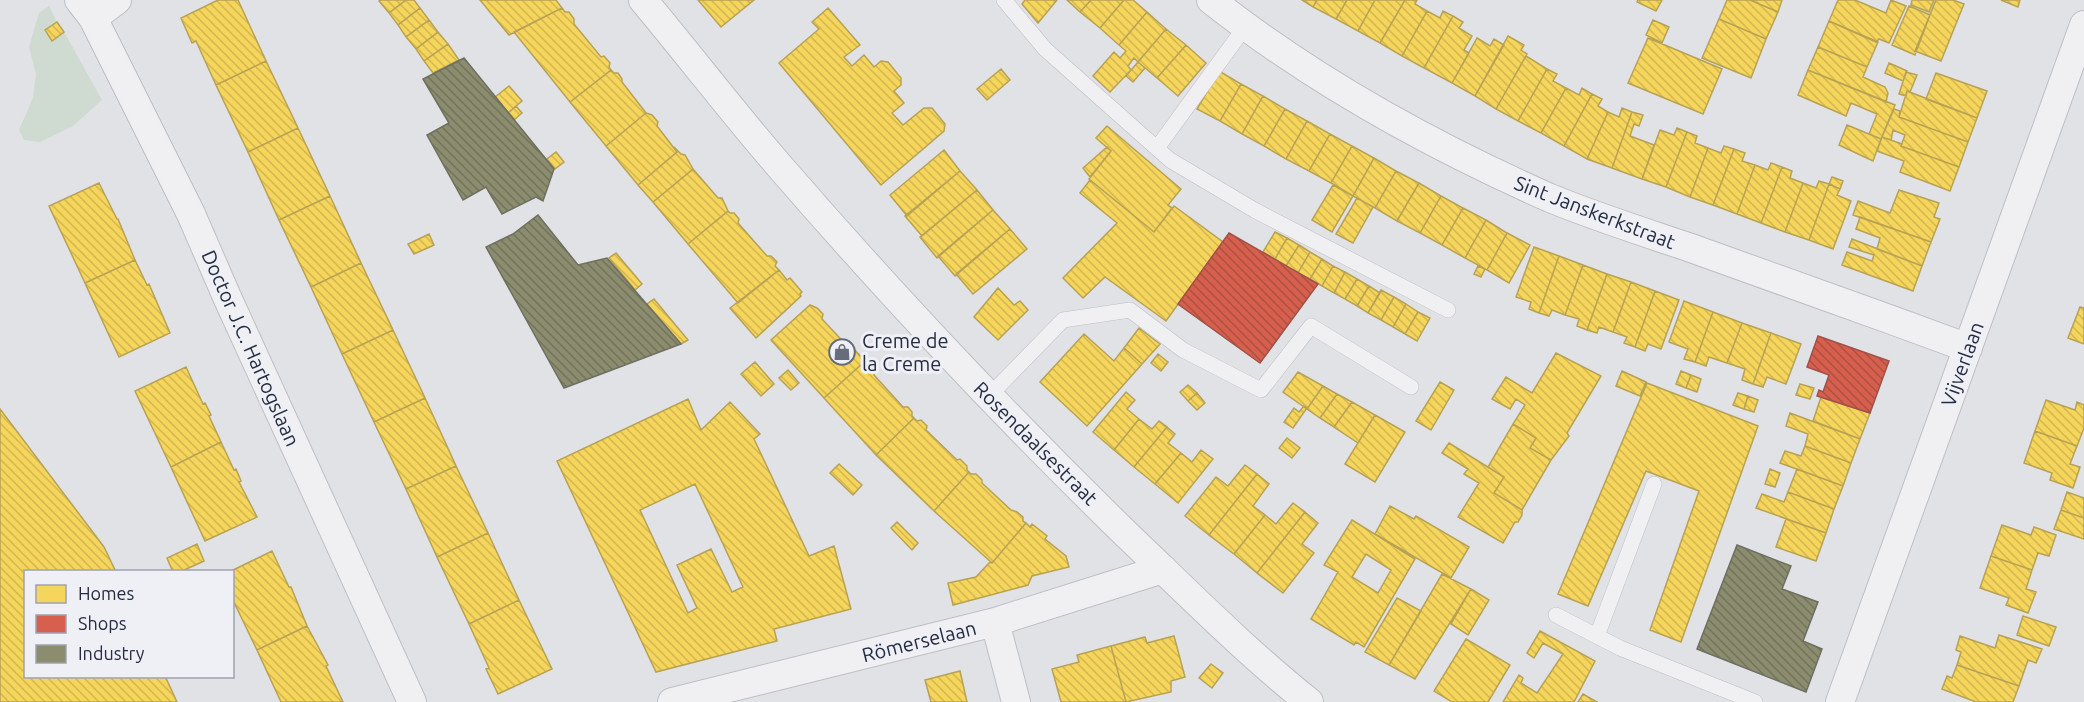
<svg xmlns="http://www.w3.org/2000/svg" width="2084" height="702" viewBox="0 0 2084 702" font-family="Ubuntu,sans-serif">
  <style>
    .green { fill: #cfdad0 }
    .homes { fill: url(#homes-back-hatch); stroke: #b7a254; stroke-width: 1.5; fill-rule: evenodd }
    .shops { fill: url(#shops-back-hatch); stroke: #a1504a; stroke-width: 1.5 }
    .industry { fill: url(#industry-back-hatch); stroke: #6d6f61; stroke-width: 1.5 }
    .lines { fill: none; stroke-linecap: round; stroke-linejoin: round }
    .lane-casing { stroke: #bebfc4; stroke-width: 16 }
    .street-casing { stroke: #bebfc4; stroke-width: 30 }
    .lane { stroke: #f0f0f3; stroke-width: 15 }
    .street { stroke: #f0f0f3; stroke-width: 28 }
    .labels { text-anchor: middle; dominant-baseline: central; stroke-width: 6; stroke-linejoin: round; paint-order: stroke }
    .street-label { font-size: 20px; fill: #252c42; stroke: #eef0f6 }
    .poi-label { font-size: 20px; fill: #252c42; stroke: #eef0f6; text-anchor: start }
  </style>
  <defs>
    <pattern id="homes-back-hatch" width="6" height="6" patternUnits="userSpaceOnUse" patternTransform="scale(1.5)"><rect width="6" height="6" fill="#f6d55c"/><path d="M-1 5l2 2M0 0l6 6M5-1l2 2" fill="none" stroke="#d3b751"/></pattern>
    <pattern id="shops-back-hatch" width="6" height="6" patternUnits="userSpaceOnUse" patternTransform="scale(1.5)"><rect width="6" height="6" fill="#d6604d"/><path d="M-1 5l2 2M0 0l6 6M5-1l2 2" fill="none" stroke="#ad4f42"/></pattern>
    <pattern id="industry-back-hatch" width="6" height="6" patternUnits="userSpaceOnUse" patternTransform="scale(1.5)"><rect width="6" height="6" fill="#8c8c6e"/><path d="M-1 5l2 2M0 0l6 6M5-1l2 2" fill="none" stroke="#72735c"/></pattern>
  </defs>
  <rect width="100%" height="100%" fill="#e1e2e6"/>
  <path class="green" d="M 49,6 L 57,22 L 45,31 L 52,41 L 64,32 L 102,100 L 73,126 L 40,142 L 24,140 L 19,130 L 33,98 L 36,74 L 29,47 L 39,13 Z"/>
  <path class="homes" d="M 218,0 L 238,0 L 266,61 L 216,85 L 196,41 L 192,43 L 181,18 Z
    M 381,0 L 406,0 L 389,13 L 379,1 Z
    M 406,0 L 414,0 L 420,8 L 398,25 L 389,13 Z
    M 480,0 L 556,0 L 562,8 L 509,35 Z
    M 698,0 L 754,0 L 721,27 Z
    M 1025,0 L 1057,0 L 1038,23 L 1022,4 Z
    M 1067,0 L 1091,0 L 1080,12 Z
    M 1091,0 L 1124,0 L 1100,28 L 1080,12 Z
    M 1124,0 L 1133,0 L 1147,12 L 1119,45 L 1100,28 Z
    M 1302,0 L 1317,0 L 1313,7 Z
    M 1317,0 L 1347,0 L 1336,19 L 1313,7 Z
    M 1347,0 L 1375,0 L 1358,31 L 1336,19 Z
    M 1375,0 L 1405,0 L 1380,43 L 1358,31 Z
    M 1405,0 L 1417,0 L 1415,4 L 1427,11 L 1402,56 L 1380,43 Z
    M 1638,0 L 1662,0 L 1656,11 L 1637,2 Z
    M 1727,0 L 1750,0 L 1778,12 L 1766,39 L 1719,19 Z
    M 1750,0 L 1782,0 L 1778,12 Z
    M 1838,0 L 1855,0 L 1886,13 L 1891,0 L 1906,6 L 1889,43 L 1879,39 L 1876,42 L 1829,21 Z
    M 1912,0 L 1934,0 L 1929,12 L 1911,5 Z
    M 1936,0 L 1953,0 L 1964,4 L 1941,61 L 1915,51 Z
    M 2001,0 L 2020,0 L 2018,7 Z
    M 1909,6 L 1930,15 L 1915,55 L 1892,45 Z
    M 420,8 L 429,20 L 406,37 L 398,25 Z
    M 562,8 L 565,12 L 569,12 L 574,19 L 574,24 L 601,57 L 604,56 L 610,63 L 609,67 L 611,70 L 570,102 L 514,32 Z
    M 828,8 L 860,45 L 844,57 L 852,66 L 864,55 L 874,67 L 881,61 L 888,62 L 901,78 L 901,85 L 894,91 L 904,103 L 892,113 L 903,125 L 924,108 L 932,108 L 945,124 L 944,131 L 881,185 L 779,63 L 819,29 L 812,22 Z
    M 1427,11 L 1440,18 L 1443,11 L 1453,16 L 1424,68 L 1402,56 Z
    M 1147,12 L 1166,29 L 1138,62 L 1134,58 L 1128,66 L 1131,70 L 1110,92 L 1093,76 L 1114,52 L 1120,58 L 1126,51 L 1119,45 Z
    M 1453,16 L 1463,22 L 1459,28 L 1472,36 L 1464,50 L 1469,53 L 1452,83 L 1424,68 Z
    M 1719,19 L 1766,39 L 1751,78 L 1702,58 Z
    M 429,20 L 438,32 L 416,49 L 406,37 Z
    M 1653,20 L 1669,27 L 1662,43 L 1646,35 Z
    M 1829,21 L 1878,42 L 1867,67 L 1818,47 Z
    M 57,22 L 64,32 L 52,41 L 45,30 Z
    M 1166,29 L 1186,45 L 1157,78 L 1138,62 Z
    M 438,32 L 448,44 L 424,61 L 416,49 Z
    M 1508,36 L 1524,45 L 1521,50 L 1527,54 L 1496,109 L 1475,96 Z
    M 1477,38 L 1490,46 L 1494,39 L 1504,45 L 1475,96 L 1452,83 Z
    M 1648,38 L 1722,69 L 1703,114 L 1628,83 Z
    M 448,44 L 459,60 L 433,73 L 424,61 Z
    M 1186,45 L 1206,63 L 1178,96 L 1157,78 Z
    M 1818,47 L 1867,67 L 1863,77 L 1885,87 L 1888,93 L 1886,102 L 1808,70 Z
    M 1526,56 L 1547,69 L 1518,121 L 1496,109 Z
    M 266,61 L 298,128 L 248,152 L 216,85 Z
    M 1138,62 L 1145,68 L 1133,82 L 1126,76 Z
    M 1889,63 L 1907,71 L 1903,81 L 1885,73 Z
    M 1001,69 L 1010,80 L 987,100 L 977,89 Z
    M 1547,69 L 1557,74 L 1553,81 L 1566,88 L 1541,133 L 1518,121 Z
    M 611,70 L 614,73 L 618,73 L 622,79 L 622,82 L 646,113 L 606,146 L 570,102 Z
    M 1808,70 L 1895,105 L 1881,139 L 1869,134 L 1877,114 L 1851,103 L 1846,116 L 1798,95 Z
    M 1219,71 L 1241,84 L 1220,121 L 1197,109 Z
    M 1906,72 L 1917,75 L 1910,92 L 1907,91 L 1906,96 L 1899,94 Z
    M 1936,73 L 1987,91 L 1977,118 L 1926,99 Z
    M 1241,84 L 1263,96 L 1242,134 L 1220,121 Z
    M 509,86 L 522,101 L 508,113 L 495,97 Z
    M 1566,88 L 1579,95 L 1582,88 L 1592,94 L 1564,146 L 1541,133 Z
    M 1907,91 L 1977,118 L 1968,142 L 1899,117 Z
    M 1592,94 L 1602,99 L 1598,106 L 1608,112 L 1587,159 L 1564,146 Z
    M 1263,96 L 1285,109 L 1264,146 L 1242,134 Z
    M 516,106 L 522,113 L 514,120 L 508,113 Z
    M 1622,108 L 1632,112 L 1612,168 L 1587,159 L 1608,112 L 1619,117 Z
    M 1285,109 L 1307,121 L 1286,159 L 1264,146 Z
    M 1894,109 L 1900,111 L 1899,117 L 1968,142 L 1959,167 L 1901,146 L 1905,135 L 1893,130 L 1891,140 L 1882,137 Z
    M 1632,112 L 1643,115 L 1639,126 L 1634,124 L 1630,136 L 1654,145 L 1642,179 L 1612,168 Z
    M 646,113 L 652,115 L 658,122 L 657,126 L 677,152 L 638,185 L 606,146 Z
    M 1307,121 L 1330,134 L 1309,171 L 1286,159 Z
    M 1847,125 L 1881,139 L 1873,161 L 1839,145 Z
    M 1107,126 L 1181,189 L 1168,205 L 1172,208 L 1154,232 L 1089,179 L 1111,151 L 1096,138 Z
    M 298,128 L 330,196 L 279,220 L 248,152 Z
    M 1677,128 L 1687,132 L 1666,187 L 1642,179 L 1660,130 L 1674,135 Z
    M 1687,132 L 1697,136 L 1695,143 L 1708,148 L 1690,197 L 1666,187 Z
    M 1330,134 L 1352,146 L 1331,183 L 1309,171 Z
    M 1882,137 L 1902,144 L 1901,146 L 1959,167 L 1950,191 L 1900,172 L 1904,161 L 1877,151 Z
    M 1352,146 L 1374,158 L 1353,196 L 1331,183 Z
    M 1724,146 L 1734,149 L 1713,205 L 1690,197 L 1708,148 L 1721,153 Z
    M 674,147 L 681,154 L 685,155 L 693,169 L 653,202 L 638,185 L 677,152 Z
    M 1107,147 L 1111,151 L 1090,177 L 1083,168 Z
    M 1734,149 L 1745,153 L 1742,161 L 1755,165 L 1737,214 L 1713,205 Z
    M 944,150 L 960,171 L 907,216 L 890,195 Z
    M 556,152 L 564,162 L 555,169 L 547,159 Z
    M 1374,158 L 1396,171 L 1375,208 L 1353,196 Z
    M 1771,163 L 1782,167 L 1761,223 L 1737,214 L 1755,165 L 1768,170 Z
    M 1782,167 L 1792,171 L 1790,178 L 1803,183 L 1785,232 L 1761,223 Z
    M 693,169 L 718,198 L 722,198 L 728,211 L 688,244 L 653,202 Z
    M 960,171 L 977,190 L 922,236 L 905,216 Z
    M 1396,171 L 1419,183 L 1397,221 L 1375,208 Z
    M 1832,177 L 1843,181 L 1840,189 L 1829,184 Z
    M 1090,180 L 1154,232 L 1174,206 L 1223,242 L 1166,321 L 1105,277 L 1083,298 L 1063,278 L 1117,223 L 1080,193 Z
    M 1819,181 L 1829,184 L 1809,240 L 1785,232 L 1803,183 L 1816,188 Z
    M 99,183 L 117,219 L 118,219 L 135,260 L 85,283 L 49,206 Z
    M 1419,183 L 1441,196 L 1420,233 L 1397,221 Z
    M 1829,184 L 1840,189 L 1837,195 L 1851,201 L 1833,249 L 1809,240 Z
    M 1333,185 L 1353,196 L 1332,232 L 1312,220 Z
    M 977,190 L 993,210 L 937,258 L 920,237 Z
    M 1899,190 L 1939,203 L 1934,217 L 1940,219 L 1931,242 L 1853,215 L 1858,201 L 1890,213 Z
    M 330,196 L 361,263 L 311,287 L 279,220 Z
    M 1441,196 L 1463,208 L 1442,245 L 1420,233 Z
    M 1357,198 L 1373,207 L 1353,243 L 1336,234 Z
    M 1463,208 L 1486,220 L 1465,258 L 1442,245 Z
    M 993,210 L 1010,229 L 955,276 L 938,256 Z
    M 728,211 L 730,213 L 734,213 L 739,219 L 738,223 L 767,256 L 771,256 L 777,262 L 775,266 L 779,270 L 738,303 L 688,244 Z
    M 1860,217 L 1931,242 L 1922,266 L 1877,249 L 1880,238 L 1856,229 Z
    M 1486,220 L 1507,233 L 1487,270 L 1465,258 Z
    M 1010,229 L 1027,249 L 973,294 L 956,274 Z
    M 1275,232 L 1287,238 L 1275,259 L 1263,252 Z
    M 1507,233 L 1530,245 L 1509,283 L 1487,270 Z
    M 429,234 L 434,245 L 414,254 L 408,244 Z
    M 1287,238 L 1299,245 L 1286,266 L 1275,259 Z
    M 1852,239 L 1922,266 L 1913,291 L 1842,265 L 1847,252 L 1872,261 L 1874,255 L 1849,247 Z
    M 1299,245 L 1310,252 L 1298,273 L 1286,266 Z
    M 1534,247 L 1559,256 L 1539,313 L 1529,309 L 1531,302 L 1516,297 Z
    M 1310,252 L 1322,259 L 1310,279 L 1298,273 Z
    M 616,253 L 642,284 L 635,290 L 609,258 Z
    M 1559,256 L 1583,265 L 1565,315 L 1552,310 L 1549,316 L 1539,313 Z
    M 1322,259 L 1333,266 L 1322,286 L 1310,279 Z
    M 135,260 L 147,285 L 149,284 L 170,333 L 119,357 L 85,283 Z
    M 361,263 L 393,330 L 342,354 L 311,287 Z
    M 1583,265 L 1607,274 L 1587,330 L 1577,326 L 1579,319 L 1565,315 Z
    M 1333,266 L 1345,272 L 1334,293 L 1322,286 Z
    M 1478,266 L 1485,269 L 1481,277 L 1474,274 Z
    M 779,270 L 787,280 L 790,278 L 802,292 L 800,294 L 801,296 L 756,338 L 730,308 Z
    M 1345,272 L 1357,279 L 1345,299 L 1334,293 Z
    M 1607,274 L 1631,282 L 1613,332 L 1599,327 L 1597,333 L 1587,330 Z
    M 1357,279 L 1369,286 L 1357,306 L 1345,299 Z
    M 1631,282 L 1655,291 L 1635,347 L 1624,343 L 1627,337 L 1613,332 Z
    M 1369,286 L 1380,293 L 1368,313 L 1357,306 Z
    M 998,288 L 1014,305 L 1020,301 L 1028,310 L 998,340 L 974,317 Z
    M 1381,290 L 1394,297 L 1381,320 L 1368,313 Z
    M 1655,291 L 1679,300 L 1661,349 L 1648,344 L 1645,351 L 1635,347 Z
    M 1394,297 L 1406,304 L 1393,327 L 1381,320 Z
    M 654,299 L 688,340 L 681,344 L 647,304 Z
    M 1684,301 L 1713,312 L 1695,362 L 1684,359 L 1688,349 L 1669,342 Z
    M 1406,304 L 1418,312 L 1405,334 L 1393,327 Z
    M 810,305 L 817,308 L 823,314 L 822,319 L 851,350 L 855,350 L 861,357 L 863,363 L 824,398 L 771,340 Z
    M 2080,307 L 2084,308 L 2084,344 L 2068,338 Z
    M 1418,312 L 1430,318 L 1417,341 L 1405,334 Z
    M 1713,312 L 1742,323 L 1727,363 L 1709,357 L 1706,366 L 1695,362 Z
    M 1742,323 L 1771,333 L 1753,384 L 1742,380 L 1745,369 L 1727,363 Z
    M 1139,328 L 1160,344 L 1142,364 L 1124,348 Z
    M 393,330 L 425,398 L 374,422 L 342,354 Z
    M 1771,333 L 1801,344 L 1786,384 L 1767,377 L 1763,387 L 1753,384 Z
    M 1084,334 L 1114,361 L 1124,348 L 1142,364 L 1087,426 L 1040,382 Z
    M 1556,353 L 1601,376 L 1567,433 L 1569,436 L 1551,460 L 1530,448 L 1536,438 L 1513,424 L 1525,405 L 1516,399 L 1510,409 L 1492,399 L 1506,377 L 1532,393 Z
    M 1158,354 L 1168,362 L 1161,371 L 1151,363 Z
    M 755,362 L 774,384 L 761,396 L 741,374 Z
    M 863,363 L 869,365 L 875,371 L 874,375 L 903,407 L 908,407 L 912,412 L 912,416 L 914,418 L 876,455 L 824,398 Z
    M 186,367 L 203,404 L 205,403 L 211,415 L 209,416 L 221,442 L 171,467 L 135,391 Z
    M 788,370 L 799,383 L 791,390 L 779,378 Z
    M 1622,371 L 1646,382 L 1640,396 L 1616,386 Z
    M 1681,371 L 1691,375 L 1686,388 L 1676,384 Z
    M 1298,372 L 1323,386 L 1307,409 L 1283,392 Z
    M 1691,375 L 1701,379 L 1697,392 L 1686,388 Z
    M 1440,382 L 1454,390 L 1431,430 L 1416,421 Z
    M 1647,383 L 1758,426 L 1681,642 L 1650,630 L 1699,491 L 1646,471 L 1588,606 L 1558,594 Z
    M 1800,384 L 1814,388 L 1810,399 L 1796,395 Z
    M 1188,385 L 1197,393 L 1188,401 L 1180,392 Z
    M 1323,386 L 1337,394 L 1320,418 L 1307,409 Z
    M 1126,392 L 1135,400 L 1127,409 L 1139,419 L 1114,450 L 1093,432 Z
    M 1197,393 L 1205,403 L 1197,410 L 1188,401 Z
    M 1738,393 L 1748,396 L 1744,409 L 1733,405 Z
    M 1337,394 L 1352,402 L 1334,427 L 1320,418 Z
    M 1748,396 L 1758,400 L 1754,412 L 1744,409 Z
    M 1821,397 L 1870,413 L 1860,439 L 1813,421 Z
    M 425,398 L 456,466 L 406,489 L 374,422 Z
    M 688,399 L 701,430 L 730,402 L 760,434 L 754,439 L 809,556 L 834,546 L 851,609 L 774,629 L 777,641 L 656,672 L 557,461 ZM 695,484 L 743,587 L 732,592 L 711,549 L 677,565 L 697,608 L 688,613 L 640,510 Z
    M 2046,400 L 2075,410 L 2077,402 L 2084,405 L 2084,428 L 2077,446 L 2035,431 Z
    M 1352,402 L 1375,415 L 1358,443 L 1334,427 Z
    M 1304,406 L 1307,408 L 1293,428 L 1284,422 L 1294,408 L 1299,412 Z
    M 0,409 L 104,547 L 116,572 L 26,572 L 26,676 L 165,676 L 177,702 L 0,702 Z
    M 1790,413 L 1860,439 L 1851,463 L 1805,446 L 1808,434 L 1786,426 Z
    M 1375,415 L 1405,432 L 1375,482 L 1345,464 Z
    M 914,418 L 917,421 L 921,420 L 927,426 L 926,430 L 957,460 L 960,459 L 967,466 L 967,470 L 969,472 L 934,511 L 876,455 Z
    M 1139,419 L 1152,429 L 1159,421 L 1167,427 L 1134,467 L 1114,450 Z
    M 1513,424 L 1536,438 L 1530,448 L 1551,460 L 1522,510 L 1494,493 L 1504,477 L 1488,467 Z
    M 1167,427 L 1175,434 L 1168,443 L 1181,453 L 1155,484 L 1134,467 Z
    M 2035,431 L 2077,446 L 2070,464 L 2080,467 L 2073,488 L 2050,480 L 2052,473 L 2024,463 Z
    M 1287,438 L 1300,448 L 1292,458 L 1279,448 Z
    M 221,442 L 234,470 L 236,469 L 241,481 L 239,482 L 257,517 L 205,541 L 171,467 Z
    M 1449,443 L 1504,477 L 1494,493 L 1522,510 L 1522,515 L 1518,522 L 1515,522 L 1503,543 L 1458,517 L 1479,483 L 1464,474 L 1468,469 L 1442,453 Z
    M 1805,446 L 1851,463 L 1843,486 L 1780,463 L 1785,451 L 1801,456 Z
    M 1201,450 L 1213,459 L 1178,503 L 1155,484 L 1181,453 L 1192,462 Z
    M 839,464 L 862,485 L 853,495 L 830,473 Z
    M 1245,465 L 1257,474 L 1209,535 L 1185,516 L 1216,477 L 1228,486 Z
    M 456,466 L 488,533 L 437,557 L 406,489 Z
    M 1770,469 L 1780,473 L 1775,487 L 1765,484 Z
    M 1797,469 L 1843,486 L 1834,509 L 1788,492 Z
    M 969,472 L 971,474 L 976,474 L 982,480 L 982,483 L 1011,510 L 1017,512 L 1023,517 L 1023,521 L 1026,523 L 992,563 L 934,511 Z
    M 1257,474 L 1269,484 L 1253,506 L 1265,515 L 1234,554 L 1209,535 Z
    M 1788,492 L 1834,509 L 1826,533 L 1756,508 L 1762,494 L 1784,502 Z
    M 2067,492 L 2084,498 L 2084,518 L 2061,510 Z
    M 1293,503 L 1305,512 L 1257,573 L 1234,554 L 1265,515 L 1276,524 Z
    M 1390,506 L 1414,519 L 1416,516 L 1469,547 L 1451,578 L 1375,534 Z
    M 2061,510 L 2084,518 L 2084,539 L 2054,529 Z
    M 1305,512 L 1318,523 L 1302,544 L 1314,553 L 1283,593 L 1257,573 Z
    M 1786,519 L 1826,533 L 1816,561 L 1776,547 Z
    M 1352,520 L 1415,559 L 1364,647 L 1356,642 L 1354,645 L 1311,619 L 1338,572 L 1324,565 ZM 1366,554 L 1391,570 L 1378,593 L 1352,577 Z
    M 897,522 L 918,543 L 912,550 L 891,528 Z
    M 1026,523 L 1030,527 L 1032,524 L 1047,536 L 1045,539 L 1066,556 L 1069,567 L 1032,576 L 1028,585 L 953,605 L 948,583 L 976,577 L 990,562 L 992,563 Z
    M 2002,525 L 2031,535 L 2034,527 L 2056,535 L 2049,556 L 2038,553 L 2032,570 L 1991,556 Z
    M 488,533 L 519,600 L 469,624 L 437,557 Z
    M 197,544 L 204,561 L 180,572 L 173,572 L 167,558 Z
    M 272,551 L 289,587 L 291,587 L 307,626 L 257,650 L 232,598 L 232,572 L 229,572 Z
    M 1991,556 L 2032,570 L 2026,589 L 2036,592 L 2028,613 L 2006,605 L 2009,598 L 1980,588 Z
    M 1442,574 L 1471,589 L 1415,679 L 1389,665 Z
    M 1471,589 L 1489,600 L 1468,635 L 1451,624 Z
    M 1397,598 L 1421,611 L 1389,665 L 1365,652 Z
    M 519,600 L 552,669 L 498,694 L 486,669 L 489,668 L 469,624 Z
    M 2023,616 L 2056,627 L 2049,646 L 2017,635 Z
    M 307,626 L 328,665 L 326,666 L 343,702 L 281,702 L 257,650 Z
    M 1540,631 L 1595,661 L 1574,702 L 1503,702 L 1519,675 L 1523,678 L 1521,683 L 1537,693 L 1563,654 L 1543,643 L 1534,658 L 1527,653 Z
    M 1999,635 L 2042,649 L 2036,663 L 2028,660 L 2019,686 L 1957,665 L 1961,652 L 1956,650 L 1960,636 L 1995,648 Z
    M 1174,636 L 1185,677 L 1171,681 L 1171,692 L 1126,702 L 1111,646 L 1145,637 L 1147,643 Z
    M 1466,639 L 1510,665 L 1488,702 L 1452,702 L 1434,691 Z
    M 1111,646 L 1126,702 L 1061,702 L 1052,669 L 1079,662 L 1077,655 Z
    M 1211,664 L 1223,673 L 1212,688 L 1199,678 Z
    M 1957,665 L 2019,686 L 2013,702 L 1976,702 L 1942,689 L 1947,676 L 1952,678 Z
    M 960,671 L 967,702 L 931,702 L 925,680 Z
    M 1583,694 L 1597,702 L 1578,702 Z"/>
  <path class="shops" d="M 1229,233 L 1318,284 L 1260,363 L 1178,304 Z
    M 1818,336 L 1889,361 L 1870,413 L 1817,396 L 1819,390 L 1823,392 L 1829,375 L 1807,367 Z"/>
  <path class="industry" d="M 464,58 L 554,169 L 543,201 L 536,197 L 502,214 L 486,187 L 463,200 L 427,135 L 449,123 L 423,79 Z
    M 538,215 L 578,265 L 607,258 L 681,344 L 564,388 L 486,247 L 513,234 Z
    M 1737,545 L 1791,566 L 1782,589 L 1818,602 L 1803,641 L 1822,649 L 1806,692 L 1697,649 Z"/>
  <g class="lines">
    <g class="lane-casing">
      <path id="lane" d="M 1004,0 L 1045,49 L 1170,160 L 1256,211 L 1448,310
        M 1157,148 L 1245,27
        M 989,396 L 1063,320 L 1130,310 L 1183,350 L 1261,390 L 1311,326 L 1411,387
        M 1556,615 L 1620,648 L 1755,702
        M 1597,636 L 1654,484"/>
    </g>
    <g class="street-casing">
      <path id="street" d="M 79,0 L 93,18 L 191,214 L 227,297 L 412,702
        M 643,0 C 690,56 734,114 782,169 C 892,296 1006,417 1126,534 C 1186,591 1244,650 1309,702
        M 1211,0 C 1314,81 1430,145 1550,198 C 1596,217 1644,232 1691,248 C 1784,281 1876,314 1968,348
        M 93,18 L 117,0
        M 995,622 L 1016,702
        M 672,702 L 995,622 L 1163,569
        M 1840,702 L 2084,25"/>
    </g>
    <use href="#lane" class="lane"/>
    <use href="#street" class="street"/>
  </g>
  <defs>
    <g id="shop-ring" transform="scale(1.35)"><circle r="9.5" fill="#eef0f6" stroke="#676c7b" stroke-width="1.5"/><path d="M-5-2.5h2.3a2.7 3.5 0 0 1 5.4 0H5L5.5 6h-11ZM-1.5-2.5h3a1.5 2.3 0 0 0-3 0Z" fill="#676c7b"/></g>
  </defs>
  <g fill-rule="evenodd">
    <use href="#shop-ring" x="842" y="352"/>
  </g>
  <g class="labels">
    <g class="street-label">
      <text transform="translate(1595 212) rotate(21)">Sint Janskerkstraat</text>
      <text transform="translate(251 348) rotate(66)">Doctor J.C. Hartogslaan</text>
      <text transform="translate(1962 364) rotate(-70)">Vijverlaan</text>
      <text transform="translate(1036 443) rotate(45)">Rosendaalsestraat</text>
      <text transform="translate(919 641) rotate(-14)">Römerselaan</text>
    </g>
    <g class="poi-label">
      <text x="862" y="340">Creme de<tspan x="862" dy="23">la Creme</tspan></text>
    </g>
  </g>
  <rect x="24" y="570" width="210" height="108" fill="#eef0f6" stroke="#9ea2ae" stroke-width="1.5"/>
  <rect x="36" y="585" width="30" height="18" fill="#f6d55c" stroke="#9ea2ae" stroke-width="1.5"/>
  <text x="78" y="600" font-size="18" fill="#252c42">Homes</text>
  <rect x="36" y="615" width="30" height="18" fill="#d6604d" stroke="#9ea2ae" stroke-width="1.5"/>
  <text x="78" y="630" font-size="18" fill="#252c42">Shops</text>
  <rect x="36" y="645" width="30" height="18" fill="#8c8c6e" stroke="#9ea2ae" stroke-width="1.5"/>
  <text x="78" y="660" font-size="18" fill="#252c42">Industry</text>
</svg>
